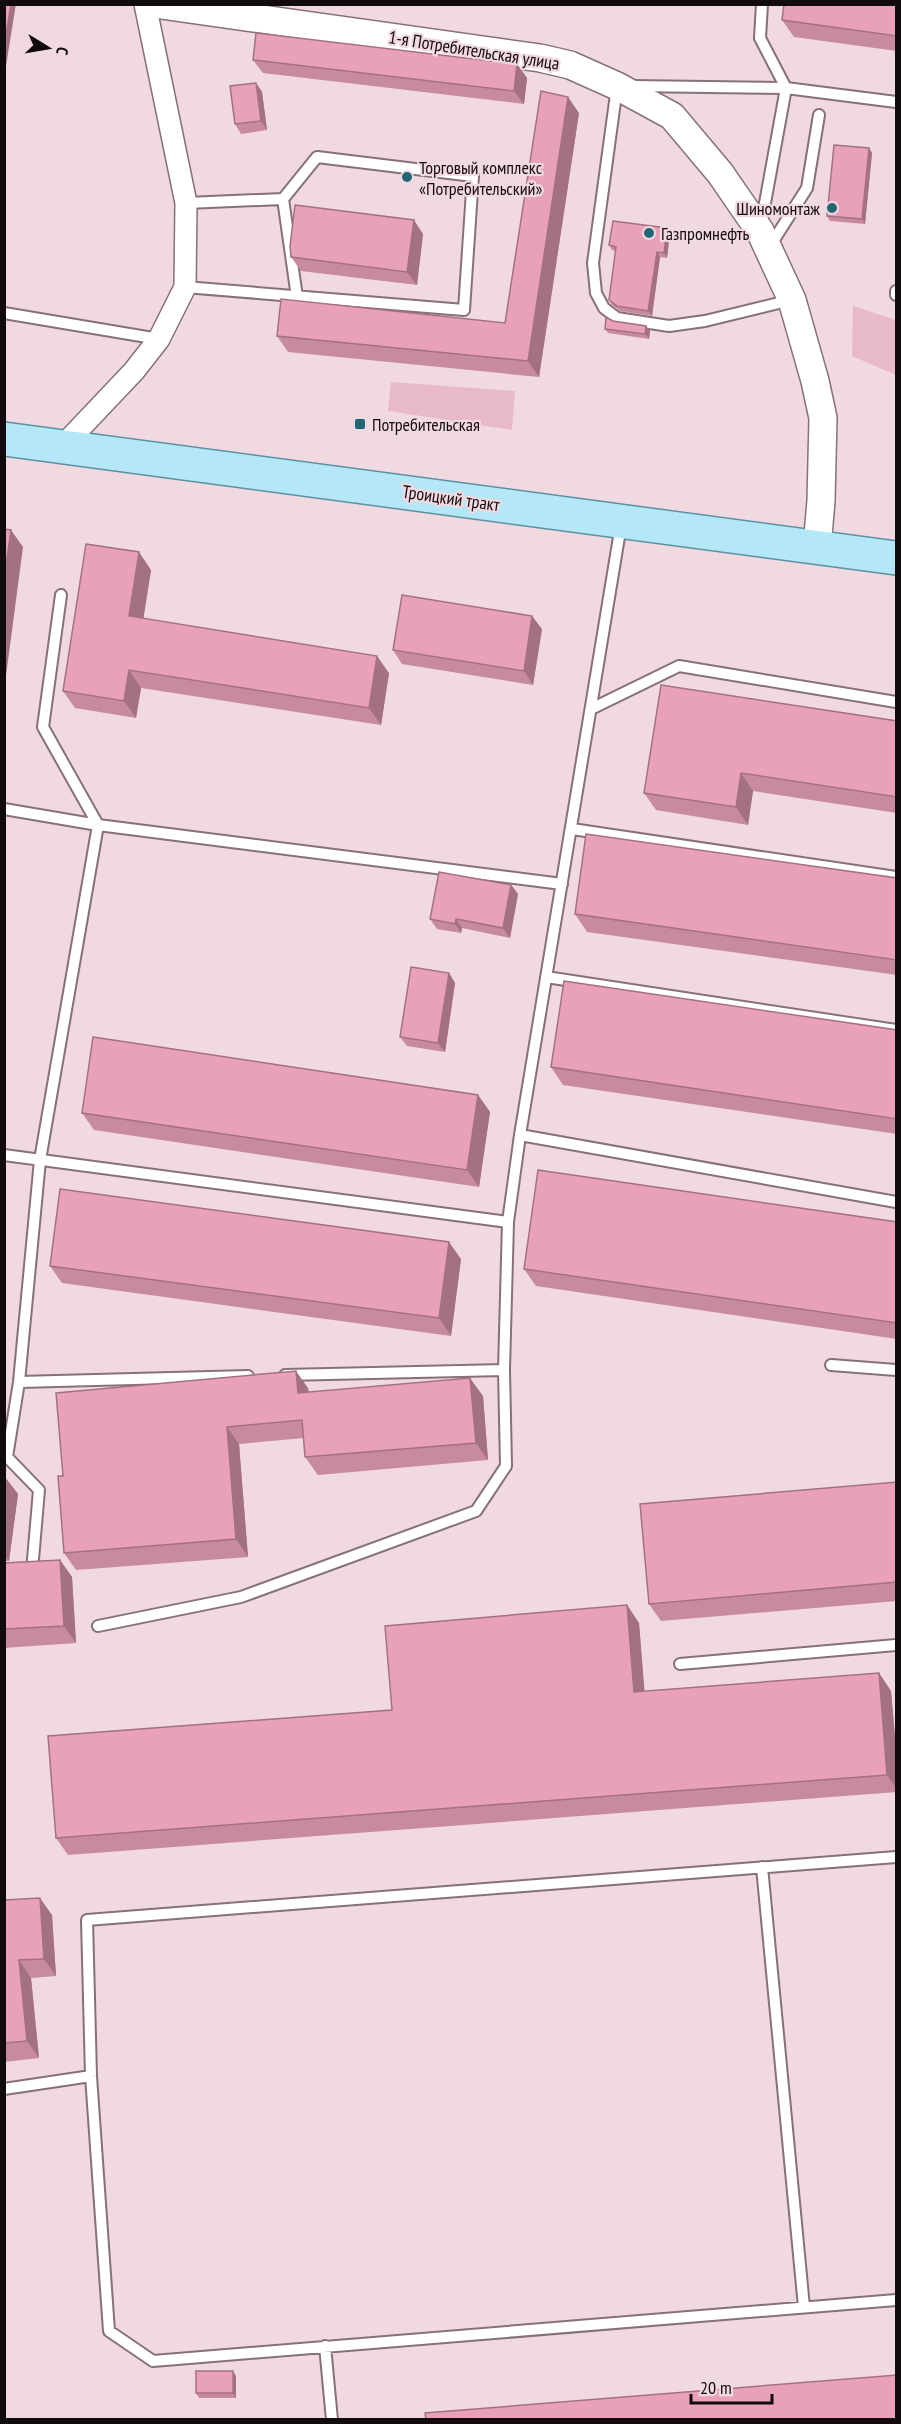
<svg xmlns="http://www.w3.org/2000/svg" width="901" height="2424" viewBox="0 0 901 2424" font-family="'PT Sans Narrow',sans-serif">
  <style>
    .green { fill: #e8bac9 }
    .lines { fill: none; stroke-linecap: round; stroke-linejoin: round }
    .service-casing { stroke: #867178; stroke-width: 14 }
    .minor-casing { stroke: #867178; stroke-width: 24 }
    .tertiary-casing { stroke: #867178; stroke-width: 30 }
    .primary-casing { stroke: #5b91a2; stroke-width: 36 }
    .service { stroke: #fff; stroke-width: 10 }
    .minor { stroke: #fff; stroke-width: 21 }
    .tertiary { stroke: #fff; stroke-width: 27 }
    .primary { stroke: #b4e8f8; stroke-width: 33 }
    .wall { fill: #c88aa0 }
    .shaded-wall { fill: #a37182 }
    .building { fill: #e9a1ba; stroke: #a37182; stroke-width: 1.5 }
    .poi-dot { fill: #216577; stroke: #f1d9e0; stroke-width: 2 }
    .labels { text-anchor: middle; dominant-baseline: central; stroke-width: 4.5; stroke-linejoin: round; paint-order: stroke }
    .street-label { font-size: 18px; fill: #120b0d; stroke: #f1d9e0 }
    .poi-label { font-size: 18px; fill: #120b0d; stroke: #f1d9e0; text-anchor: start }
  </style>
  <rect width="100%" height="100%" fill="#f1d9e0"/>
  <path class="green" d="M 853,306 L 896,320 L 896,375 L 852,356 Z
    M 391,382 L 515,391 L 512,430 L 388,411 Z"/>
  <g class="lines">
    <g class="service-casing">
      <path id="service" d="M 632,86 L 786,88 L 760,38 L 762,4
        M 617,87 L 593,263 L 596,293 L 604,308 L 617,318 L 669,326 L 705,321 L 791,300
        M 283,199 L 297,297
        M 761,225 L 786,88 L 896,102
        M 770,246 L 807,188 L 819,115
        M 185,287 L 464,310 L 473,176 L 317,157 L 283,199 L 186,203
        M 896,295 L 896,291
        M 4,313 L 159,339
        M 591,709 L 679,666 L 896,702
        M 4,809 L 98,825 L 562,884
        M 572,829 L 896,877
        M 546,977 L 896,1030
        M 520,1135 L 896,1202
        M 4,1155 L 508,1222
        M 831,1365 L 896,1370
        M 285,1375 L 504,1370
        M 19,1382 L 248,1376
        M 4,1457 L 7,1457 L 19,1382 L 40,1160 L 98,825 L 43,727 L 61,595
        M 4,1572 L 32,1571 L 39,1490 L 7,1457
        M 98,1626 L 241,1597 L 476,1511 L 506,1466 L 504,1370 L 508,1222 L 520,1135 L 621,525
        M 680,1664 L 896,1645
        M 896,1857 L 87,1920 L 91,2076 L 109,2331 L 153,2361 L 896,2300
        M 762,1867 L 804,2307
        M 4,2089 L 91,2076
        M 325,2346 L 332,2420"/>
    </g>
    <g class="minor-casing">
      <path id="minor" d="M 62,447 L 134,371 L 159,339 L 185,287 L 186,203 L 145,4"/>
    </g>
    <g class="tertiary-casing">
      <path id="tertiary" d="M 154,4 L 540,58 L 570,65 L 617,86 L 672,116 L 720,173 L 760,231 L 792,300 L 815,381 L 823,418 L 821,501 L 817,547"/>
    </g>
    <g class="primary-casing">
      <path id="primary" d="M 4,439 L 896,558"/>
    </g>
    <use href="#service" class="service"/>
    <use href="#minor" class="minor"/>
    <use href="#tertiary" class="tertiary"/>
    <use href="#primary" class="primary"/>
  </g>
  <path class="wall" d="M 897,4 L 897,51 L 794,37 L 782,20 Z
    M 253,60 L 517,64 L 527,78 L 524,104 L 263,73 Z
    M 256,83 L 262,92 L 267,130 L 241,134 L 235,124 Z
    M 579,113 L 539,377 L 288,352 L 277,336 L 505,323 Z
    M 869,148 L 872,153 L 865,224 L 830,221 L 827,216 Z
    M 670,233 L 667,258 L 660,257 L 652,316 L 620,311 L 612,305 L 609,300 L 616,251 L 612,250 L 609,245 Z
    M 423,234 L 417,285 L 301,271 L 291,257 Z
    M 613,321 L 646,326 L 650,331 L 649,339 L 608,333 L 605,329 Z
    M 151,570 L 143,619 L 389,673 L 381,725 L 141,688 L 136,718 L 75,708 L 63,691 Z
    M 542,629 L 533,685 L 402,664 L 393,650 Z
    M 897,721 L 897,813 L 753,791 L 748,825 L 656,810 L 644,793 Z
    M 897,878 L 897,975 L 587,932 L 575,914 Z
    M 511,885 L 518,894 L 510,938 L 462,928 L 461,933 L 437,929 L 430,919 Z
    M 449,973 L 455,983 L 445,1052 L 407,1046 L 400,1037 Z
    M 897,1030 L 897,1134 L 563,1085 L 551,1067 Z
    M 478,1095 L 490,1112 L 479,1187 L 94,1130 L 82,1113 Z
    M 897,1222 L 897,1339 L 536,1286 L 524,1269 Z
    M 461,1259 L 451,1336 L 62,1283 L 50,1266 Z
    M 308,1388 L 309,1392 L 483,1396 L 488,1460 L 318,1475 L 305,1457 L 304,1438 L 239,1444 L 248,1557 L 76,1570 L 64,1553 L 63,1476 Z
    M 4,1477 L 18,1494 L 9,1561 L 4,1561 Z
    M 897,1482 L 897,1601 L 661,1621 L 649,1604 Z
    M 60,1560 L 72,1577 L 76,1643 L 4,1648 L 4,1563 Z
    M 627,1605 L 639,1623 L 644,1691 L 879,1673 L 891,1691 L 897,1760 L 897,1792 L 68,1855 L 56,1838 L 392,1710 Z
    M 4,1900 L 52,1915 L 56,1976 L 31,1978 L 39,2058 L 4,2062 Z
    M 236,2376 L 236,2398 L 199,2398 L 196,2393 Z"/>
  <path class="shaded-wall" d="M 11,4 L 16,4 L 4,78 L 4,48 Z
    M 517,64 L 527,78 L 524,104 L 514,91 Z
    M 256,83 L 262,92 L 267,130 L 261,121 Z
    M 568,97 L 579,113 L 539,377 L 528,361 Z
    M 869,148 L 872,153 L 865,224 L 862,219 Z
    M 414,220 L 423,234 L 417,285 L 407,272 Z
    M 667,228 L 670,233 L 667,258 L 664,253 Z
    M 657,252 L 660,257 L 652,316 L 648,311 Z
    M 646,326 L 650,331 L 649,339 L 645,334 Z
    M 11,530 L 23,547 L 4,691 L 4,580 Z
    M 139,552 L 151,570 L 141,634 L 129,616 Z
    M 532,616 L 542,629 L 533,685 L 524,671 Z
    M 377,656 L 389,673 L 381,725 L 369,708 Z
    M 129,670 L 141,688 L 136,718 L 124,701 Z
    M 741,773 L 753,791 L 748,825 L 736,807 Z
    M 511,885 L 518,894 L 510,938 L 503,928 Z
    M 456,919 L 462,928 L 461,933 L 455,924 Z
    M 449,973 L 455,983 L 445,1052 L 438,1043 Z
    M 478,1095 L 490,1112 L 479,1187 L 467,1170 Z
    M 449,1242 L 461,1259 L 451,1336 L 439,1318 Z
    M 296,1371 L 308,1388 L 310,1410 L 298,1393 Z
    M 470,1378 L 483,1396 L 488,1460 L 476,1443 Z
    M 227,1427 L 239,1444 L 248,1557 L 236,1539 Z
    M 5,1477 L 18,1494 L 9,1561 L 4,1555 L 4,1484 Z
    M 60,1560 L 72,1577 L 76,1643 L 64,1626 Z
    M 627,1605 L 639,1623 L 646,1709 L 634,1692 Z
    M 879,1673 L 891,1691 L 897,1760 L 897,1789 L 887,1775 Z
    M 40,1898 L 52,1915 L 56,1976 L 44,1959 Z
    M 19,1960 L 31,1978 L 39,2058 L 27,2041 Z
    M 233,2371 L 236,2376 L 236,2398 L 233,2393 Z"/>
  <path class="building" d="M 4,4 L 11,4 L 4,48 Z
    M 784,4 L 897,4 L 897,36 L 782,20 Z
    M 256,33 L 517,64 L 514,91 L 253,60 Z
    M 256,83 L 261,121 L 235,124 L 230,86 Z
    M 541,91 L 568,97 L 528,361 L 277,336 L 281,299 L 505,323 Z
    M 834,145 L 869,148 L 862,219 L 827,216 Z
    M 295,205 L 414,220 L 407,272 L 291,257 L 290,246 Z
    M 613,221 L 667,228 L 664,253 L 657,252 L 648,311 L 617,306 L 609,300 L 616,247 L 609,245 Z
    M 606,317 L 613,321 L 646,326 L 645,334 L 605,329 Z
    M 4,529 L 11,530 L 4,580 Z
    M 86,544 L 139,552 L 129,616 L 377,656 L 369,708 L 129,670 L 124,701 L 63,691 Z
    M 402,595 L 532,616 L 524,671 L 393,650 Z
    M 661,685 L 897,721 L 897,797 L 741,773 L 736,807 L 644,793 Z
    M 586,834 L 897,878 L 897,960 L 575,914 Z
    M 439,872 L 511,885 L 503,928 L 456,919 L 455,924 L 430,919 Z
    M 411,967 L 449,973 L 438,1043 L 400,1037 Z
    M 564,981 L 897,1030 L 897,1119 L 551,1067 Z
    M 93,1037 L 478,1095 L 467,1170 L 82,1113 Z
    M 538,1170 L 897,1222 L 897,1323 L 524,1269 Z
    M 60,1189 L 449,1242 L 439,1318 L 50,1266 Z
    M 296,1371 L 298,1393 L 470,1378 L 476,1443 L 305,1457 L 302,1420 L 227,1427 L 236,1539 L 64,1553 L 58,1476 L 63,1476 L 56,1393 Z
    M 897,1482 L 897,1582 L 649,1604 L 640,1504 Z
    M 60,1560 L 64,1626 L 4,1629 L 4,1563 Z
    M 627,1605 L 634,1692 L 879,1673 L 887,1775 L 56,1838 L 48,1736 L 392,1710 L 385,1626 Z
    M 40,1898 L 44,1959 L 19,1960 L 27,2041 L 4,2043 L 4,1900 Z
    M 196,2371 L 233,2371 L 233,2393 L 196,2393 Z
    M 897,2375 L 897,2420 L 426,2420 L 425,2413 Z"/>
  <g class="poi-dot">
    <circle cx="407" cy="177" r="6"/>
    <circle cx="832" cy="208" r="6"/>
    <circle cx="649" cy="233" r="6"/>
    <rect x="354" y="418" width="12" height="12" rx="3"/>
  </g>
  <g class="labels">
    <g class="street-label">
      <text transform="translate(474 50) rotate(9)">1-я Потребительская улица</text>
      <text transform="translate(451 498) rotate(8)">Троицкий тракт</text>
    </g>
    <g class="poi-label">
      <text x="419" y="167">Торговый комплекс<tspan x="419" dy="21">«Потребительский»</tspan></text>
      <text x="820" y="208" text-anchor="end">Шиномонтаж</text>
      <text x="661" y="233">Газпромнефть</text>
      <text x="372" y="424">Потребительская</text>
    </g>
  </g>
  <rect width="901" height="2424" fill="none" stroke="#120b0d" stroke-width="12"/>
  <g transform="translate(48 48) rotate(101)" stroke="#f1d9e0" stroke-width="4.5" paint-order="stroke">
  <path d="M0-4.5L10 22L0 15L-10 22Z" fill="#120b0d"/>
  <text y="-9" font-size="16" font-weight="bold" text-anchor="middle" fill="#120b0d">С</text>
  </g>
  <path d="M691 2394v9h81v-9" fill="none" stroke="#120b0d" stroke-width="3"/>
  <text x="700" y="2394" font-size="18" fill="#120b0d" stroke="#f1d9e0" stroke-width="4.5" paint-order="stroke">20 m</text>
</svg>
